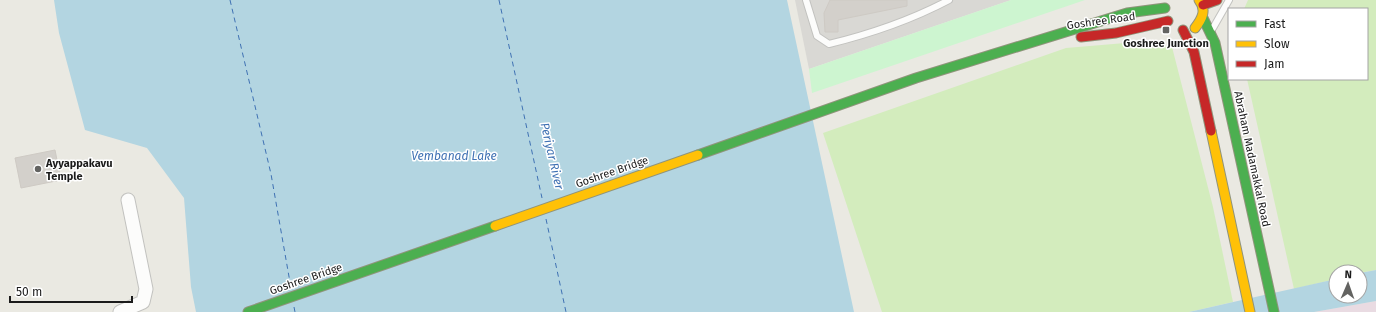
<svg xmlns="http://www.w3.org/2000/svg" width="1376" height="312" viewBox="0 0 1376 312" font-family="'Fira Sans',sans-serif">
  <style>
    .residential { fill: #d9d8d4 }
    .industrial { fill: #e9dbe2 }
    .grass { fill: #d3ecbd }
    .park { fill: #cdf5d0 }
    .water { fill: #b3d5e1 }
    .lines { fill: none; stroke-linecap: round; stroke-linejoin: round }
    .ferry { stroke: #3f71b3; stroke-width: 1; stroke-dasharray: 5 4; stroke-linecap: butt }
    .building { fill: #d3d0cb; stroke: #cecac4 }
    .lane-casing { stroke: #c2c2bf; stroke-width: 8 }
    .street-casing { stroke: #c2c2bf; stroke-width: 15 }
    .fast-casing { stroke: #90947b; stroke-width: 11 }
    .slow-casing { stroke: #90947b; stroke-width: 11 }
    .jam-casing { stroke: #90947b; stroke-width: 11 }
    .lane { stroke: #fcfcfb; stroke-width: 6 }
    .street { stroke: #fcfcfb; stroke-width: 13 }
    .fast { stroke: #4caf50; stroke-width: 9 }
    .slow { stroke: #ffc107; stroke-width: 9 }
    .jam { stroke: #c62828; stroke-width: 9 }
    .poi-dot { fill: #636361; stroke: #fff; stroke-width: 1.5 }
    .labels { text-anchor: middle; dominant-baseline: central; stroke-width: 3; stroke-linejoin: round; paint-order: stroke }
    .street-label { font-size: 11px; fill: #1b1b1b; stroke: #fff }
    .poi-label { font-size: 11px; font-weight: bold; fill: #1b1b1b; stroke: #fff }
    .water-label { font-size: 12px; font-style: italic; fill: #3f71b3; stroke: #fff }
  </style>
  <rect width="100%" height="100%" fill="#eae9e2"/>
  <path class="residential" d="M 795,0 L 1011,0 L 809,69 Z"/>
  <path class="industrial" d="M 1376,301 L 1376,312 L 1314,312 Z"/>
  <path class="grass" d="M 1248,0 L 1376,0 L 1376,270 L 1360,273 L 1360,272 L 1336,272 L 1336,279 L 1294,289 L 1247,79 L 1367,79 L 1367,9 L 1244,9 Z
    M 1137,42 L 1172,47 L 1213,207 L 1233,302 L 1189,312 L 882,312 L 823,133 L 1066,48 Z"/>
  <path class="park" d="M 1011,0 L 1085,0 L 812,93 L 809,69 Z"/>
  <path class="water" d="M 54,0 L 787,0 L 854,312 L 196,312 L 191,287 L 184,198 L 147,148 L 85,130 L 59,33 Z
    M 1376,270 L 1376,301 L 1314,312 L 1189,312 L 1336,279 L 1336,296 L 1360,296 L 1360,273 Z"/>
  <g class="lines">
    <path class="ferry" d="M 230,0 L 271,174 L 291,288
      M 499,0 L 542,198
      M 546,219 L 566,312
      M 294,307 L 295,312"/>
  </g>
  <path class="building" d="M 830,0 L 907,0 L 907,6 L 838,20 L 838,32 L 825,32 L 824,13 Z
    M 55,150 L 61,180 L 21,188 L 15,158 Z"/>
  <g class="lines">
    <g class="lane-casing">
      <path id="lane" d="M 806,0 L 817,36 L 829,44 C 870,34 913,19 949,0
        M 1213,28 L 1229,0"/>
    </g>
    <g class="street-casing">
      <path id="street" d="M 120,312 L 143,302 L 146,289 L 128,200"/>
    </g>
    <g class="fast-casing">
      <path id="fast" d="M 1203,18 L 1215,43 L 1274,312
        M 698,155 L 916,78 L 1127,13 L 1165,8
        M 248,312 L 495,226"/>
    </g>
    <g class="slow-casing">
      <path id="slow" d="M 1195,28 C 1202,19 1207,10 1199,0
        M 1211,131 L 1250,312
        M 495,226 L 698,155"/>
    </g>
    <g class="jam-casing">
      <path id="jam" d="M 1203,5 L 1217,0
        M 1183,30 L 1194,52 L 1211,131
        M 1081,37 L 1116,33 L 1168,21"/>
    </g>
    <use href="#lane" class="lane"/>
    <use href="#street" class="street"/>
    <use href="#fast" class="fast"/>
    <use href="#slow" class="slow"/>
    <use href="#jam" class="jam"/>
  </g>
  <g class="poi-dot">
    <rect x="1162" y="26" width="8" height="8" rx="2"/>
    <circle cx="38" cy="169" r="4"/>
  </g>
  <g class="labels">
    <g class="street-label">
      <text transform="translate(1101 21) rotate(-8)">Goshree Road</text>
      <text transform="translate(1252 159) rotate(78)">Abraham Madamakkal Road</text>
      <text transform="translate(612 172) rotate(-19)">Goshree Bridge</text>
      <text transform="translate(306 279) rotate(-19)">Goshree Bridge</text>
    </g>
    <g class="poi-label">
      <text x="1166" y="43">Goshree Junction</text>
      <text x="46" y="163" text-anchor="start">Ayyappakavu<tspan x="46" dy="13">Temple</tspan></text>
    </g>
    <g class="water-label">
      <text x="454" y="156">Vembanad Lake</text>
      <text transform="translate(552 156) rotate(77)">Periyar River</text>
    </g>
  </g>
  <rect x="1228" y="8" width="140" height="72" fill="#ffffff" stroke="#a4a4a4"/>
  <rect x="1236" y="21" width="20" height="6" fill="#4caf50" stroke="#a4a4a4"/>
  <text x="1264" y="28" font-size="12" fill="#1b1b1b">Fast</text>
  <rect x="1236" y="41" width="20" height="6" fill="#ffc107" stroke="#a4a4a4"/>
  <text x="1264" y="48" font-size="12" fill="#1b1b1b">Slow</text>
  <rect x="1236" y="61" width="20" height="6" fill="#c62828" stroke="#a4a4a4"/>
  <text x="1264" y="68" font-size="12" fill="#1b1b1b">Jam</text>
  <g transform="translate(1348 284) rotate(2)"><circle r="19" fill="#ffffff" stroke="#a4a4a4"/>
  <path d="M0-3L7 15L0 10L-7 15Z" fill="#636361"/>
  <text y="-6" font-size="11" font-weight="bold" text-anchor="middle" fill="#1b1b1b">N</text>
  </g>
  <path d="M10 296v6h122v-6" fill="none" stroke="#1b1b1b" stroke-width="2"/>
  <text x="16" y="296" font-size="12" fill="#1b1b1b" stroke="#ffffff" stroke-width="3" paint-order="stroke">50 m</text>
</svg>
